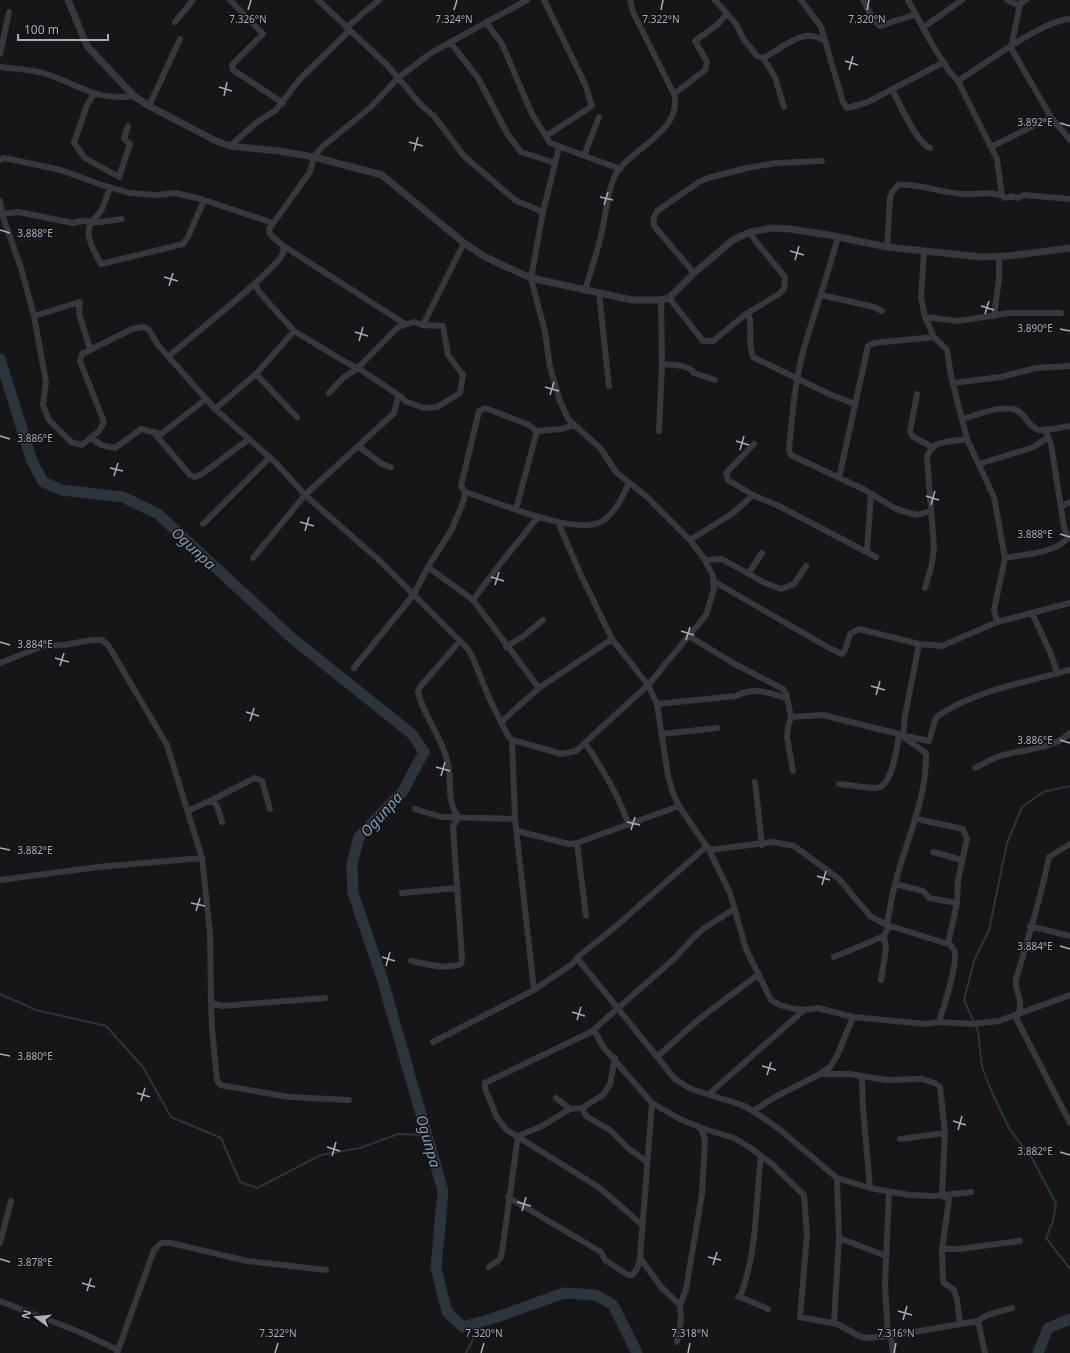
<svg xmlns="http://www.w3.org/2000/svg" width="1070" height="1353" viewBox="0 0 1070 1353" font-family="'Noto Sans',sans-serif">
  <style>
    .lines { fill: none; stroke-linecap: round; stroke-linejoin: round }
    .stream { stroke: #2c353c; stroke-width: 2 }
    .river { stroke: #2c353c; stroke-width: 11 }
    .minor { stroke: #37383d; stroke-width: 6 }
    .tertiary { stroke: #37383d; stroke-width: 7 }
    .ticks { fill: none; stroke: #a8adb8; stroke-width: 1.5 }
    .labels { text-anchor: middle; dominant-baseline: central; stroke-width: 3; stroke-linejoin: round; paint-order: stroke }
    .water-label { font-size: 15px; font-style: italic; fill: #7f9bb3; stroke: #111113 }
    .ticks-label { font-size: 10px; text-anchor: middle; fill: #a8adb8; stroke: #111113; stroke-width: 3; stroke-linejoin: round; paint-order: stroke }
  </style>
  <rect width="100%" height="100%" fill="#161618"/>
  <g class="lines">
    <path class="stream" d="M 1070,786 L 1043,792 L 1022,807 L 1007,843 L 989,930 L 974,961 L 964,1000 L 978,1031 L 982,1067 L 993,1095 L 1010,1130 L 1032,1158 L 1056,1204 L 1053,1221 L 1046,1238 L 1070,1269
      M 0,994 L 36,1010 L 106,1026 L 143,1067 L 171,1117 L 221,1138 L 240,1182 L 257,1188 L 321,1155 L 360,1148 L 398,1134 L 427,1135
      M 466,1353 L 483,1321"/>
    <path class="river" d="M 0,359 L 32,461 L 43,482 L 62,490 L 123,497 L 158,514 L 293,639 L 412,734 L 424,752 L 403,791 L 359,837 L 352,864 L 353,893 L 382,978 L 443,1191 L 436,1268 L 447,1312 L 463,1327 L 494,1318 L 564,1293 L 596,1295 L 613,1305 L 637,1353
      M 1038,1353 L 1048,1328 L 1070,1319"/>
    <path class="minor" d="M 230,0 L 263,34 L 232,65 L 233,70 L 283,103
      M 318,0 L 387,65 L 422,106 L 434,116 L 464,156 L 515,200 L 543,212
      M 544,0 L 585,84 L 592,106 L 546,136
      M 715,0 L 736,24 L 744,40 L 757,56 L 763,58 L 775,77 L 784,107
      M 801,0 L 821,27 L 843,102 L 847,108 L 868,102 L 944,62
      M 863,0 L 874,21 L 880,26 L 916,14
      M 908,0 L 933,46 L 949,71 L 958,81 L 997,159 L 1002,196
      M 1007,0 L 1018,5 L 1026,0
      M 1020,4 L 1011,48 L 1051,117 L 1070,140
      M 175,22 L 193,0
      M 486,22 L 502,44 L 532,114 L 550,143 L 620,169
      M 347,27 L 379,0
      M 924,27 L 962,0
      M 450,42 L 478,78 L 508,135 L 521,152 L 555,163
      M 0,54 L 9,12
      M 763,58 C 776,52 797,34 811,36 C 816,36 821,39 825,41
      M 0,67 C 15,69 31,69 46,74 C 80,85 94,101 134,96
      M 958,81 C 983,65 1043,20 1070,19
      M 892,89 C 899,103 916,142 930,148
      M 94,94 L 87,105 L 74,143 L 85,158 L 119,177 L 130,144 L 124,139 L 128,126
      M 674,94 L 705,70 L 707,62 L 695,41 L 718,24 L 727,14
      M 149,106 L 180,39
      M 230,146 L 256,123 L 276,110 L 300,79 L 350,30
      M 991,147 L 1051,117
      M 584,156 L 599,117
      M 0,160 L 4,158 L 61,170 L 99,184 L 129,193 L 156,195 L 176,193 L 204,200 L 273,223
      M 110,187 C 107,195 105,203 101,211 C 97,217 90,221 89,229 C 87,241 96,254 101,264 L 183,244 L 188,237 L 204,200
      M 0,201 L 2,214 L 21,268 L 34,316 L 46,382 L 43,405 L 49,420 L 71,442 L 82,445 L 99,431 L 104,422 L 80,361 L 82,354 L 132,329 L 144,327 L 149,330 L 158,345 L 215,409 L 276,463 L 305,495 L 380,561 L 467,648 L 472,656 L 490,700 L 508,736 L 512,740 L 562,754 L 576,751 L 648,685 L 706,615 L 714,589 L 713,576 L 705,560 L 690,540 L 647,497 L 616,472 L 601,449 L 568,419 L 560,401 L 550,367 L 545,332 L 531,278 L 543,212 L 559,147
      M 2,214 L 18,212 L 73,223 L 81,221 L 100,222 L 122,219
      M 838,237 C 828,274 815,311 804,348 C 795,381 792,416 789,450 L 791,455 L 865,490 L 896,509 L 917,515 L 930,511
      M 282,245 L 405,324
      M 887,247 L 890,198 L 892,192 L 898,185 C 917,183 942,193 963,194 C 975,195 995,190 1005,198 L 1011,196 L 1017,198 L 1024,195 L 1070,199
      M 924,252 L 921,297 L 925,317 L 934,337 L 947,350 L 951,376 L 967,439 L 994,497 L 1005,558 L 994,610 L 997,622
      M 694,273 L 655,227 C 652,221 654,217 657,211 L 699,182 L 708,178 L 747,168 L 776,163 L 822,161
      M 585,291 C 590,272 597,254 601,235 C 606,217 607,188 617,172 C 634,147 683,130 674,94 L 633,12 L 630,0
      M 599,293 L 609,386
      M 821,295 L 874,307 L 882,311
      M 669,298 L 703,341 L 713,341 L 746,314 L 779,294 L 784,289 L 785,277 L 753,238 L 750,232
      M 746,314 L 749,316 C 753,330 747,342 753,357 L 829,394 L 855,404
      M 34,316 L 80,302 L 79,313 L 90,349
      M 994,316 L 999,279 L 999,256
      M 925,317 L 958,321 L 1009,313 L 1061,313
      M 423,325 L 464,243
      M 169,356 C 186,341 280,267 283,253 C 287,241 269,240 269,229 L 310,172 L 314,157 L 322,147 L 371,107 L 398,78 L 431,53 L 527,0
      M 662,364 C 671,365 689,364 694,373 L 715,380
      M 256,374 L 297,417
      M 953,383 L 1001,377 L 1036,368 L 1070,366
      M 329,393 L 343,378 L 358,368 L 398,327 L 414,322 L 423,325 L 443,326 L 448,355 L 463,375 L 460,393 L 437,407 L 424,408 L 405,401 L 401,396 L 398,397
      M 917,394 L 910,431 L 912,436 L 932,447
      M 215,409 L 256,374 L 294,331
      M 962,419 C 977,415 997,406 1013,409 C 1025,411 1027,427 1039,430 C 1048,431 1061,427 1070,426
      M 1045,429 L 1051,444 L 1064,527 L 1068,538 L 1070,538
      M 659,431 L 662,364 L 661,300
      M 155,434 L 190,475 L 195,477 L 202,474 L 249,439
      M 91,438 L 101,445 L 115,448 L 141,429 L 161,434 L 206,399
      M 754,444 L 726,473 L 728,480 L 753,495 L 779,506 L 876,557
      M 358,446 L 382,464 L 391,467
      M 979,464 L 1034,447 L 1048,437
      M 839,478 L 868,346 L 874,343 L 934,337
      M 465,492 C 494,501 571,534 598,523 C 613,518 623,496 629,483
      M 1062,506 L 1070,502
      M 516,509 L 537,431
      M 558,522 L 580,573 L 612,639 L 648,685 L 657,704 L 668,776 L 673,793 L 679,806 L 709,850 L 730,893 L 746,949 L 771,1000 L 780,1005 L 790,1008 L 804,1010 L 818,1008 L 853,1017 L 926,1024 L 939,1022 L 972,1024 L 999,1021 L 1070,995
      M 203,524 L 270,457
      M 690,540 L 733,513 L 753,495
      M 867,552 L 871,493
      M 253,558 L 305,495 L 394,413 L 398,397 L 397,394 L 358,368 L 347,363 L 294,331 L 259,292 L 255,283
      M 1005,558 C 1024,554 1054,554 1068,538
      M 705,560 L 722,559 L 765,583 L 781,589 L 794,584 L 806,566
      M 428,567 L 473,600 L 539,688
      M 748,574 L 762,553
      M 713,581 L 831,649 L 842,654 L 845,650 L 850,634 L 859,629 L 919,644 L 942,646 L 997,622 L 1070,603
      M 925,588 L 932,564 L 934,547 L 927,457 C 932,439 951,442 967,439
      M 473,600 L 500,564 L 538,517
      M 1032,613 L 1050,652 L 1057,672
      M 689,636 L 733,663 L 783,689 L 786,693 L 791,717 L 788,727 L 787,737 L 793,771
      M 506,647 L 525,635 L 543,620
      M 0,663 L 43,646 L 64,645 L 92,640 L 102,640 L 108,645 L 167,745 L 202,858 L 210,933 L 211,1003 L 222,1006 L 325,998
      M 354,668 L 414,594 L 428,567 L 452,529 L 464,500 L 465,492 L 461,486 L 479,411 L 485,408 L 527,424 L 537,431 L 562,429 L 574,425
      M 657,704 L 736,696 C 754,686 768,693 787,698
      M 791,717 L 823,715 L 899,734 L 926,753 C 927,797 908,836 897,877 C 892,892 890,909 887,925
      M 501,722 L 539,688 L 612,639
      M 662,734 L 717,728
      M 903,736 L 905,716 L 919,644
      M 905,736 L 929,741 L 936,718 L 939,715 C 978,690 1026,682 1070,670
      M 512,740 L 515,819 L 534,990
      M 585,743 C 603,769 618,795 629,825
      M 975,768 C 983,764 991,759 1000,756 C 1023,749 1052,750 1070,733
      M 755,782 L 762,845
      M 839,784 C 851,785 864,788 876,788 C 893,787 897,746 899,734
      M 210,801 L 255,778 L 262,781 L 270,809
      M 415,809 L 441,817 L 515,819
      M 188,811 L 207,802 L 213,802 L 217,806 L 222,822
      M 917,819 L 963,829 L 967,839 L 958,880 L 957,903 L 948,944 C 951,945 953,947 954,950 C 959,962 943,1009 939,1022
      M 517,831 L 569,844 L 577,843 L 679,806
      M 577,843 L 586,916
      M 709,850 L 773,842 L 794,846 L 839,879 L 870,916 L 887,925 L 948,944
      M 933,852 L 962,860
      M 0,880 L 98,867 L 202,858
      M 895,884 L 923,891 L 929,898 L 957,903
      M 402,893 L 457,888
      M 1030,926 L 1070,936
      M 834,957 L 884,936
      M 577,958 L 675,1079 L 691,1089 L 742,1105 L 753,1111 L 779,1129 L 837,1178 L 870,1188 L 909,1195 L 935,1196 L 971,1192
      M 411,961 C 427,964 446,970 461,964 L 462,959 L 453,826 L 459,817 C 446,803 452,781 448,764 C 443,738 423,715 418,692 L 420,687 L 460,641
      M 881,980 L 886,949 L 884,936 L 889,926
      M 211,1003 L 212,1029 L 217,1080 L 220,1085 L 289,1097 L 349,1100
      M 1018,1015 C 1025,998 1013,991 1016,979 C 1028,939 1041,898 1049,857 L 1070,844
      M 1015,1016 L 1070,1123
      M 594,1030 L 603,1047 L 652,1103 L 680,1119 L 701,1128 L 734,1138 L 749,1147 L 772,1164 L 804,1195 L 807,1235 L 800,1317 L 837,1324 L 859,1336 L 867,1338 L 891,1336 L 978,1321 C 987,1313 1000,1312 1012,1308
      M 433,1042 L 534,990 L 572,964 L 579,956 L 615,927 L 707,846
      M 658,1056 L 698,1020 L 759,974
      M 820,1074 L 850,1074 L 886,1080 L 922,1079 L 935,1083 L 940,1087 L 945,1133 L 942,1195 L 949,1200 L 942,1249 L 943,1282 L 954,1290 L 957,1299 L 960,1324
      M 860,1077 L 862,1081 L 863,1108 L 870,1188
      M 709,1094 L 804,1010
      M 556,1098 L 570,1109
      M 652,1103 L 640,1258 L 662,1288 L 680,1305
      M 582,1108 L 586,1116 L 610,1130 L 629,1149 L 646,1161
      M 753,1111 L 775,1097 L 820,1074 L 830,1067 L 837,1056 L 853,1017
      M 518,1136 L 542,1126 L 570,1109 L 582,1108 L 603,1095 L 610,1084 L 615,1058
      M 900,1139 L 945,1133
      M 508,1197 L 601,1252 L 605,1260 L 628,1275 L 632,1275 L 637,1269 L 640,1258
      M 641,1224 L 600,1188 L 507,1130 L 497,1118 L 485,1088 L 485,1083 L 591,1032 L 676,957 L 693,938 L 703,929 L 734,909
      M 839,1238 L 886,1256
      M 0,1243 L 11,1201
      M 942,1249 L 959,1249 L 1020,1241
      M 489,1267 L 500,1259 L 502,1252 L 518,1136
      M 738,1297 L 740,1297 C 758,1251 755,1204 761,1156
      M 740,1297 L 768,1309
      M 0,1301 L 82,1333 L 118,1350
      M 978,1321 L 985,1353
      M 834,1323 L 839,1238 L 837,1178
      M 888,1336 L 885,1285 L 889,1192
      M 891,1336 L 893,1353
      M 677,1342 L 681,1320 L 680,1305 L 686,1289 L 702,1194 L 705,1140 L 701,1128
      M 117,1353 L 154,1250 L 161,1243 L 171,1243 L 247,1261 L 326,1270"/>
    <path class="tertiary" d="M 68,0 L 87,46 L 134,96 L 149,106 L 216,141 L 230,146 L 279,151 L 314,157 L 382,175 L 464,243 L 485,257 L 531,278 L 632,300 L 661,300 L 669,298 L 694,273 L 733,240 L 750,232 L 772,228 L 790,229 L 829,235 L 887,247 L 981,257 L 1009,256 L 1070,248"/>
  </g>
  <path class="ticks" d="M 248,10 L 251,0M 454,10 L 457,0M 661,10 L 663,0M 867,10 L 869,0M 845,61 L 858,65M 849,70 L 853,56M 219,87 L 232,91M 224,96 L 227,82M 1060,123 L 1070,126M 409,142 L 423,146M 414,151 L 418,137M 600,197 L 613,200M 604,205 L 608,192M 0,230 L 10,233M 790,251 L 804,255M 795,260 L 799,246M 164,277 L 178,281M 169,286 L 173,273M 981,306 L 994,310M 985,314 L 989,301M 1060,329 L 1070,331M 355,332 L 368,336M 359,341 L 363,327M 545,387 L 559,391M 550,395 L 554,382M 0,436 L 10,439M 736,441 L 749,445M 740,450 L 744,436M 110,468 L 123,471M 114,476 L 118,463M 926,496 L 939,500M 931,505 L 935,491M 300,522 L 314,526M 305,531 L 309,517M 1060,534 L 1070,537M 491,577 L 504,581M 495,585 L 499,572M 681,631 L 694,635M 686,640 L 690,627M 0,642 L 10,645M 55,658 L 69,662M 60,666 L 64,653M 871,686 L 885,690M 876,695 L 880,681M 246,712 L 259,716M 250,721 L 254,708M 1060,740 L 1070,743M 436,767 L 450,771M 441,776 L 445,762M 627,822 L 640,825M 631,830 L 635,817M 0,848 L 10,850M 817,876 L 830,880M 822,885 L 826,871M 191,903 L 205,906M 196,911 L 200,898M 1060,946 L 1070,949M 382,957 L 395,961M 386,966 L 390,952M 572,1012 L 585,1016M 577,1020 L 581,1007M 0,1054 L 10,1056M 762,1066 L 776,1070M 767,1075 L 771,1062M 137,1093 L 150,1097M 141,1101 L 145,1088M 953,1121 L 966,1125M 958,1130 L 962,1116M 327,1147 L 340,1151M 1060,1152 L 1070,1155M 332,1156 L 336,1142M 517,1202 L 531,1206M 522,1211 L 526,1197M 708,1257 L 721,1260M 0,1259 L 10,1262M 713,1265 L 717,1252M 82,1283 L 95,1287M 87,1291 L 91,1278M 898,1311 L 912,1315M 903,1320 L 907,1306M 275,1353 L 278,1343M 481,1353 L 484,1343M 688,1353 L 690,1343M 894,1353 L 896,1343"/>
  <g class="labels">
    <g class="water-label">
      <text transform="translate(194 548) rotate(43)">Ogunpa</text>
      <text transform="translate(381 814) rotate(-48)">Ogunpa</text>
      <text transform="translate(429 1141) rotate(74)">Ogunpa</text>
    </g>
  </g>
  <g class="ticks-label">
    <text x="248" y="23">7.326°N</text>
    <text x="454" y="23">7.324°N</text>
    <text x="661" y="23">7.322°N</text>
    <text x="867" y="23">7.320°N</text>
    <text x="1035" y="126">3.892°E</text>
    <text x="35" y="237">3.888°E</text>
    <text x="1035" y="332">3.890°E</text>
    <text x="35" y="442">3.886°E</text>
    <text x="1035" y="538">3.888°E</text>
    <text x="35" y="648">3.884°E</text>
    <text x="1035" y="744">3.886°E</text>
    <text x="35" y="854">3.882°E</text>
    <text x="1035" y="950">3.884°E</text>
    <text x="35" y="1060">3.880°E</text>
    <text x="1035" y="1155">3.882°E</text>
    <text x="35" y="1266">3.878°E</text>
    <text x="278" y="1337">7.322°N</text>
    <text x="484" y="1337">7.320°N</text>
    <text x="690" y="1337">7.318°N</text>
    <text x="896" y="1337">7.316°N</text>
  </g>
  <g transform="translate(36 1317) rotate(286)" stroke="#111113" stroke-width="3" paint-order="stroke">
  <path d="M0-3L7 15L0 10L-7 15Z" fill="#a8adb8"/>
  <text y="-6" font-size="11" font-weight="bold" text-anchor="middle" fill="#a8adb8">N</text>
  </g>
  <path d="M18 34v6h90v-6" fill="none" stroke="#a8adb8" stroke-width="2"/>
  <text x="24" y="34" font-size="12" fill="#a8adb8" stroke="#111113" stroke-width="3" paint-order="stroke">100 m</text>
</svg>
